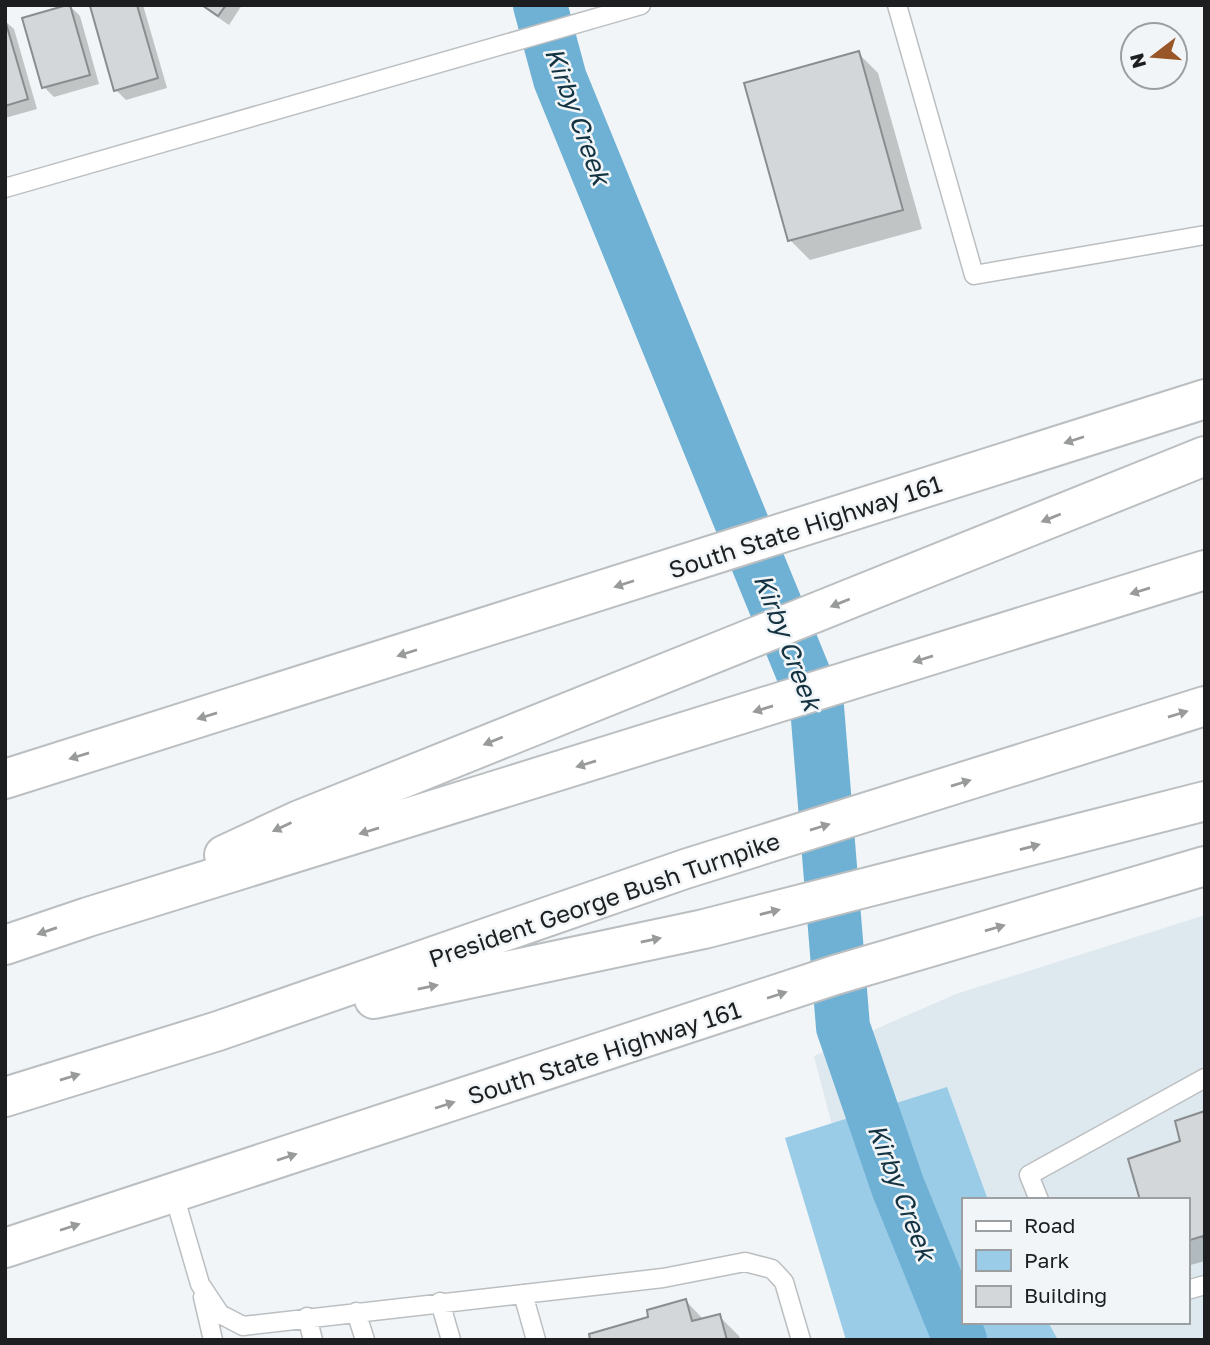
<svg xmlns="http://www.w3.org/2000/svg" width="1210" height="1345" viewBox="0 0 1210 1345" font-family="'Golos Text',sans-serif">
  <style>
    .built { fill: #dee9ef; fill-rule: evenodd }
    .green { fill: #9acce7 }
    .shadow { fill: #0003 }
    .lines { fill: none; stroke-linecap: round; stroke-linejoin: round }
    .river { stroke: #6fb1d4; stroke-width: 54 }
    .building { fill: #d4d7d9; stroke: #8a8d8f; stroke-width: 2 }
    .service-casing { stroke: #bcbfc1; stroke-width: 21 }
    .secondary-casing { stroke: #bcbfc1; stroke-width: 42 }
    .motorway-casing { stroke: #bcbfc1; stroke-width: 42 }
    .service { stroke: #fff; stroke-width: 18 }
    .secondary { stroke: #fff; stroke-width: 38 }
    .motorway { stroke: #fff; stroke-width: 38 }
    .oneway { fill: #999a9a }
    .labels { text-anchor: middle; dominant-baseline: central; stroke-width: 5; stroke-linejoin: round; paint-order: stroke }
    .street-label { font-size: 24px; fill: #1d1e1f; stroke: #f1f5f7 }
    .water-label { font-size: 26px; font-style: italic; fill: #143342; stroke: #f1f5f7 }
  </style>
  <rect width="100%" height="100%" fill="#f1f5f7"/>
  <path class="built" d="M 1205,915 L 1205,1340 L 888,1340 L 814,1056 L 956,994 ZM 963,1200 L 1187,1200 L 1187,1322 L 963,1322 Z"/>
  <path class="green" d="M 947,1087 L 988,1200 L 963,1200 L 963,1322 L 1048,1322 L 1058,1340 L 846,1340 L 785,1138 Z"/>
  <path class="shadow" d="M 97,5 L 143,5 L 167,88 L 126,100 L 116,90 L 92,7 Z
    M 200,5 L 242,5 L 229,25 Z
    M 70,6 L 80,16 L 99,84 L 54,97 L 44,87 Z
    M 5,21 L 14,29 L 37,109 L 5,118 Z
    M 858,53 L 878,73 L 922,229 L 810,260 L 790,240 Z
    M 1205,1114 L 1205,1261 L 1187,1266 L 1187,1200 L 1182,1142 Z
    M 686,1301 L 704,1320 L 719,1316 L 739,1336 L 741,1340 L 592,1340 L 651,1318 Z"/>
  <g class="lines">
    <path class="river" d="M 540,5 L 560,79 L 817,707 L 843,1027 L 898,1187 L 960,1340"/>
  </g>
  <path class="building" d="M 67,5 L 70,5 L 90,75 L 42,88 L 22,18 Z
    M 137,5 L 158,78 L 114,91 L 90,6 Z
    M 202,5 L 226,5 L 218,16 Z
    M 5,20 L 28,99 L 5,106 Z
    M 859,51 L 903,210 L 788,241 L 744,83 Z
    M 1205,1111 L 1205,1242 L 1203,1236 L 1187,1241 L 1187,1200 L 1140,1200 L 1128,1159 L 1180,1141 L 1175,1121 Z
    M 686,1299 L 692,1321 L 720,1314 L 727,1340 L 590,1340 L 589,1334 L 648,1317 L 647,1310 Z"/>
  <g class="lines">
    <g class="service-casing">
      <path id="service" d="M 897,5 L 974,275 L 1205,235
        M 5,188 L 641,5
        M 174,1195 L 200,1284 L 220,1314 L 243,1326 L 663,1278 L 745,1262 L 772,1269 L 784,1282 L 801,1340
        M 1039,1200 L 1029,1175 L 1205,1078
        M 1187,1290 L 1205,1285
        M 523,1294 L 536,1340
        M 203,1297 L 213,1340
        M 440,1302 L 451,1340
        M 356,1312 L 365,1340
        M 307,1317 L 313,1340"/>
    </g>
    <g class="secondary-casing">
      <path id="secondary" d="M 5,779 L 1205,399
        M 5,1248 L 835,975 L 1205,866"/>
    </g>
    <g class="motorway-casing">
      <path id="motorway" d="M 224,855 L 297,821 L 1205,456
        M 5,945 L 88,917 L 1205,570
        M 374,999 L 704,929 L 1205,801
        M 5,1097 L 218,1031 L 685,869 L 1205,706"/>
    </g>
    <use href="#service" class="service"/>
    <use href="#secondary" class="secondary"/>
    <use href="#motorway" class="motorway"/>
  </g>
  <defs><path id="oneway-solid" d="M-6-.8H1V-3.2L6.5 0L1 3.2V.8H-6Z" transform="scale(1.75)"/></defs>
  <g class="oneway">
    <use href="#oneway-solid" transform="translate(1074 440) rotate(162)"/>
    <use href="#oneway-solid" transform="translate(1051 518) rotate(158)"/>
    <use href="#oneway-solid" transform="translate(624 584) rotate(162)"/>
    <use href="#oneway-solid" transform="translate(1140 591) rotate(163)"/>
    <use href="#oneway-solid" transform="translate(840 603) rotate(158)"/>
    <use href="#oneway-solid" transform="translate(407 653) rotate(162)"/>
    <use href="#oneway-solid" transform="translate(923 659) rotate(163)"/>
    <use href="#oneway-solid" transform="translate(763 709) rotate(163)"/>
    <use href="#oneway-solid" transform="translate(1178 714) rotate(-17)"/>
    <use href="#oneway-solid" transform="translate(207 716) rotate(163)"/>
    <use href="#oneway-solid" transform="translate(493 741) rotate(158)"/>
    <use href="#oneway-solid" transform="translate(79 756) rotate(163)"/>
    <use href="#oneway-solid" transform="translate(586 764) rotate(163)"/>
    <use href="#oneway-solid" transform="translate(961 783) rotate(-17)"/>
    <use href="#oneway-solid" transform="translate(282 827) rotate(155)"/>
    <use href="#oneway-solid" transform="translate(820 827) rotate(-17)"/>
    <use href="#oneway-solid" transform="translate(369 831) rotate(163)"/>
    <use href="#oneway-solid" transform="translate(1030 847) rotate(-15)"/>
    <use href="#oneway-solid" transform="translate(770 912) rotate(-14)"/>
    <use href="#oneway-solid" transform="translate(995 928) rotate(-16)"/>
    <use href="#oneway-solid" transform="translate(47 931) rotate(161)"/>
    <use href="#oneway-solid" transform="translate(651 940) rotate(-12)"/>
    <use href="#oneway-solid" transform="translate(428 987) rotate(-12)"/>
    <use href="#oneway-solid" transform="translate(777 995) rotate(-18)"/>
    <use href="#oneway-solid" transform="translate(70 1077) rotate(-17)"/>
    <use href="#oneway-solid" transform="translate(445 1105) rotate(-18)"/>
    <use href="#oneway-solid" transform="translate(287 1157) rotate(-18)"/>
    <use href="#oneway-solid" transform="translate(70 1227) rotate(-18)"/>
  </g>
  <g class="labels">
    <g class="street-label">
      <text transform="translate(805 526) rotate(-18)">South State Highway 161</text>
      <text transform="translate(604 899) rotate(-19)">President George Bush Turnpike</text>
      <text transform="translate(604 1052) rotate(-18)">South State Highway 161</text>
    </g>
    <g class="water-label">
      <text transform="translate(578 116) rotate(70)">Kirby Creek</text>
      <text transform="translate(788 642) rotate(69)">Kirby Creek</text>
      <text transform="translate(902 1192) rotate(69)">Kirby Creek</text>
    </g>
  </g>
  <rect width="1210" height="1345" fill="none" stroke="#1d1e1f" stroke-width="14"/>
  <rect x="962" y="1198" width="228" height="126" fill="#f1f5f7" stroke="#9c9fa1" stroke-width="2"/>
  <rect x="976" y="1221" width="35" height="10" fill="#ffffff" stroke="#9c9fa1" stroke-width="2"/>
  <text x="1024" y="1233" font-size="21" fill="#1d1e1f">Road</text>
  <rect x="976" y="1250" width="35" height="21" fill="#9acce7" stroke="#9c9fa1" stroke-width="2"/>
  <text x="1024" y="1268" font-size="21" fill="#1d1e1f">Park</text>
  <rect x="976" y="1286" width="35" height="21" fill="#d4d7d9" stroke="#9c9fa1" stroke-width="2"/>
  <text x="1024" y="1303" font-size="21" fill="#1d1e1f">Building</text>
  <g transform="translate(1154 56) rotate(254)"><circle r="33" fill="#f1f5f7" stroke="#9c9fa1" stroke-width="2"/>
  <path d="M0-5L12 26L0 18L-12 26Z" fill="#995626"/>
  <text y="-10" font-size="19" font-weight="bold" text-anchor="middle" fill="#1d1e1f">N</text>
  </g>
</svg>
